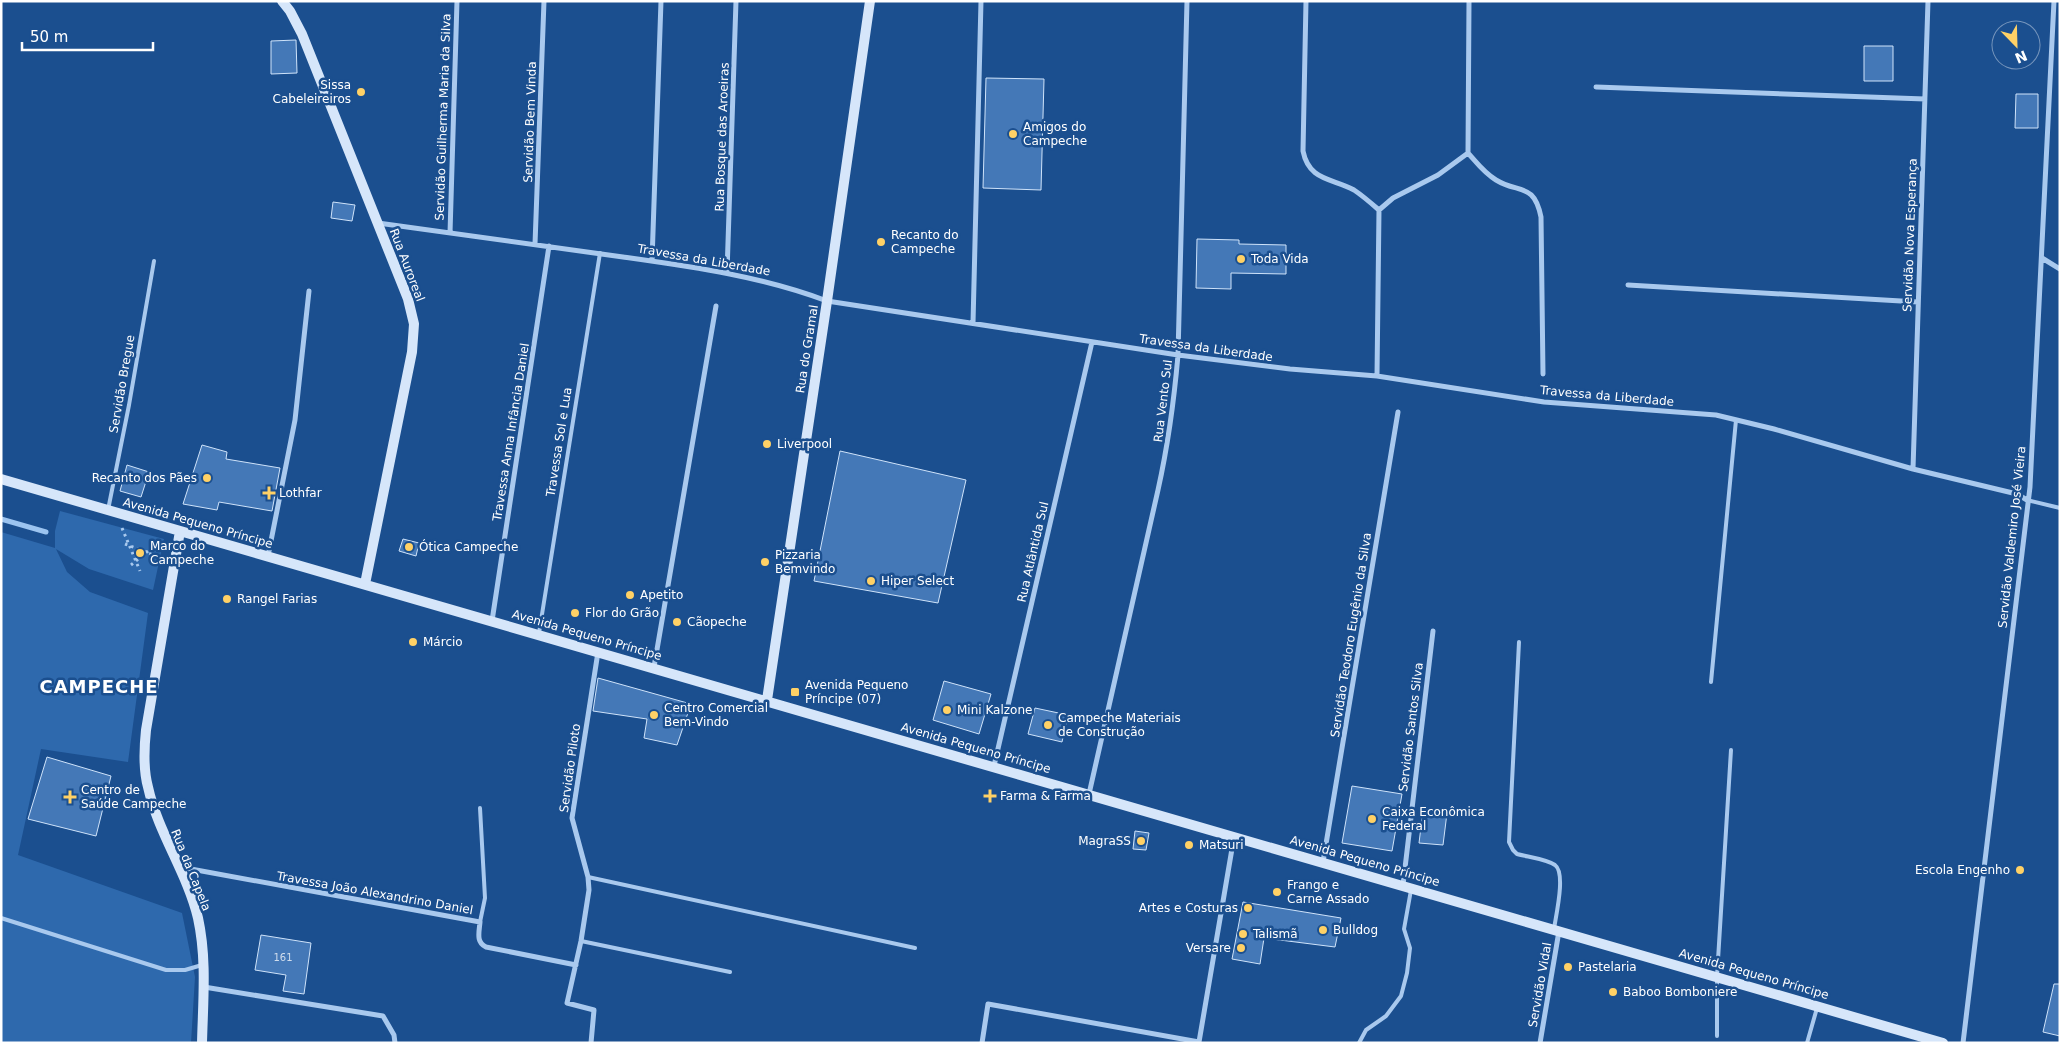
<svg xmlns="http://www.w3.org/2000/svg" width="2061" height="1044" viewBox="0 0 2061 1044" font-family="'DejaVu Sans',sans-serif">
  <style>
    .green { fill: #2e69ad }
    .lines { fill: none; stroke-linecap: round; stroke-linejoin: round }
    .stream { stroke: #9cc4f0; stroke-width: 5 }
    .building { fill: #4478b7; stroke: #cfe3fa }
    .path { stroke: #a9c9ee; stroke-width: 3; stroke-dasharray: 2.5 4; stroke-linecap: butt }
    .lane { stroke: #a9c9ee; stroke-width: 4 }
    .street { stroke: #a9c9ee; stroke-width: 5 }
    .secondary { stroke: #d6e6fa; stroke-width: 10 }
    .poi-dot { fill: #ffd166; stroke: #1b4f8f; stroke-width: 2 }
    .labels { text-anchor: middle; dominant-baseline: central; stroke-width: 5; stroke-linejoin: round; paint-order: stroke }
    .number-label { font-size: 10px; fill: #d0dded }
    .poi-label { font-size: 12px; fill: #fff; stroke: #1b4f8f; text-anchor: start }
    .street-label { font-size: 12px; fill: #fff; stroke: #1b4f8f }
    .district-label { font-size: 18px; font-weight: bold; letter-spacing: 1px; fill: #fff; stroke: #1b4f8f }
  </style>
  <rect width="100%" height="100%" fill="#1b4f8f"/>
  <path class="green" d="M 60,511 L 164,539 L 153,590 L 89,569 L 56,549 L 67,572 L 90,592 L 148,613 L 128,762 L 41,749 L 18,855 L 182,913 L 195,977 L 191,1043 L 1,1043 L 1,532 L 55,548 L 55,531 Z"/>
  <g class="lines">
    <path class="stream" d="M 1,519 L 46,532"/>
  </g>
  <path class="building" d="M 296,40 L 297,73 L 271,74 L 271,41 Z
    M 1864,46 L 1893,46 L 1893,81 L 1864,81 Z
    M 986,78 L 1044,79 L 1041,190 L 983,188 Z
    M 2016,94 L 2038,94 L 2038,128 L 2015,128 Z
    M 333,202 L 355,205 L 352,221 L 331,218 Z
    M 1197,239 L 1239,240 L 1239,244 L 1286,245 L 1286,274 L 1231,273 L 1231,289 L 1196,288 Z
    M 202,445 L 227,452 L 226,459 L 280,468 L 272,511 L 219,502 L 217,510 L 183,504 Z
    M 840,451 L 966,480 L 938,603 L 814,581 Z
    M 127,465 L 149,472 L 141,497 L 120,491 Z
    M 403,539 L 419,543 L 416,556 L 399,551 Z
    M 598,678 L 691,704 L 677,745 L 644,738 L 647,719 L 593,711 Z
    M 944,681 L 991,694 L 979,734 L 933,720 Z
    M 1035,708 L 1068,715 L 1062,742 L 1028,734 Z
    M 47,757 L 111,776 L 96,836 L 28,819 Z
    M 1352,786 L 1402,794 L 1392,851 L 1342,843 Z
    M 1423,811 L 1447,813 L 1443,845 L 1419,843 Z
    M 1135,831 L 1149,833 L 1146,850 L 1133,849 Z
    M 1243,902 L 1341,918 L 1335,947 L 1264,938 L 1260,964 L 1232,959 Z
    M 261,935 L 311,943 L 304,994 L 283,991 L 286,975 L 255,970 Z
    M 2054,984 L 2060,984 L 2060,1036 L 2043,1032 Z"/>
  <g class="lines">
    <path class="path" d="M 122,528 L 140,571
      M 125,544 L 162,558
      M 131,565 L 154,546"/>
    <path class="lane" d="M 2027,500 L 2060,508
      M 108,510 L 129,405 L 154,261
      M 539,633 L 600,253
      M 1519,642 L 1509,842 L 1513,850 L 1517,854 C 1528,857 1546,859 1555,865 C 1566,873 1556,915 1554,929
      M 1711,682 L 1736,420
      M 588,877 L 915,948
      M 1,918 L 166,970 L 185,970 L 202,965
      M 480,922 L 485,898 L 480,808
      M 581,941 L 730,972
      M 1717,1036 L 1717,976 L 1731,750
      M 1359,1043 L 1366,1030 L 1386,1016 L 1401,996 L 1407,973 L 1410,948 L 1404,929 L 1411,890
      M 1807,1043 L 1817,1008"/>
    <path class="street" d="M 1306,1 L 1303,151 C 1309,181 1332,178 1354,190 C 1363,196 1371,203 1379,210
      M 1596,87 L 1925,99
      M 1468,153 C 1477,163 1484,173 1496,180 C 1519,194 1534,182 1541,217 L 1543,374
      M 378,223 C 460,234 542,245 623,257 C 694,267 760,276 827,301 L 1178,355 L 1290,369 L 1377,376 L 1544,402 L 1716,415 L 1774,429 L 1913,469 L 2017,494 L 2027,500
      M 450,233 L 457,1
      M 535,244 L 544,1
      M 2042,258 L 2060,269
      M 652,261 L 661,1
      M 727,273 L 736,1
      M 1628,285 L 1918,302
      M 973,323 L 981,1
      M 1377,376 L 1379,210 L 1393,198 L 1438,175 L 1468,153 L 1469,1
      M 1913,469 L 1928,1
      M 268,556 L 295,420 L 309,291
      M 492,621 L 549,246
      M 654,667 L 716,306
      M 994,766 L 1092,342
      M 1089,794 L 1158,490 C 1168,445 1174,401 1178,355 L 1187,1
      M 1323,862 L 1398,412
      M 180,867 L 480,922 C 479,933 476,942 486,947 L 576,965
      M 1403,885 L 1433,631
      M 204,987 L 383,1016 L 394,1035 L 395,1043
      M 591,1043 L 594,1010 L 567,1003 L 581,941 L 589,890 L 588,877 L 572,818 L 598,652
      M 982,1043 L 988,1004 L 1199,1042 L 1234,837
      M 1540,1043 L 1559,931
      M 1963,1043 L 2030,487 L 2054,1"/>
    <path class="secondary" d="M 282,1 L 290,11 L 302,34 L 408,299 L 414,324 L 412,352 L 365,584
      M 1,479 L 1943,1043
      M 180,531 L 146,730 C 144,749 143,769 148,787 C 158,833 187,872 198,918 C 207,959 203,1001 202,1043
      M 767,700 L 827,301 L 870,1"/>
  </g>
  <g class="poi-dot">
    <circle cx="361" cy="92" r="5"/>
    <circle cx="1013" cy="134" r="5"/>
    <circle cx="881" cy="242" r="5"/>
    <circle cx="1241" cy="259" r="5"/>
    <circle cx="767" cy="444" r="5"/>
    <circle cx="207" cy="478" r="5"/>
    <path d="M266.5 485.5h5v5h5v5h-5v5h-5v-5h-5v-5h5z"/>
    <circle cx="409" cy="547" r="5"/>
    <circle cx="140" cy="553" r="5"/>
    <circle cx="765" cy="562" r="5"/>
    <circle cx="871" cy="581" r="5"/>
    <circle cx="630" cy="595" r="5"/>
    <circle cx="227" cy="599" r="5"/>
    <circle cx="575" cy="613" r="5"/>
    <circle cx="677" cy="622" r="5"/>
    <circle cx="413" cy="642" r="5"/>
    <rect x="790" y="687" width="10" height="10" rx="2.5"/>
    <circle cx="947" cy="710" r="5"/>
    <circle cx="654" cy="715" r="5"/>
    <circle cx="1048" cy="725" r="5"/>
    <path d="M987.5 788.5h5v5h5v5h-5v5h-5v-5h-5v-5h5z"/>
    <path d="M67.5 789.5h5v5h5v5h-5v5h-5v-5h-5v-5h5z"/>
    <circle cx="1372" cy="819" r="5"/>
    <circle cx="1141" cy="841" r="5"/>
    <circle cx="1189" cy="845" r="5"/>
    <circle cx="2020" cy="870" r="5"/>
    <circle cx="1277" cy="892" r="5"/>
    <circle cx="1248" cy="908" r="5"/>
    <circle cx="1323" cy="930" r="5"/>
    <circle cx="1243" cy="934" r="5"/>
    <circle cx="1241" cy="948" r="5"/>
    <circle cx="1568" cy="967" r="5"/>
    <circle cx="1613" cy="992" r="5"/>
  </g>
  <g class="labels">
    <g class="number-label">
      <text x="283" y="957">161</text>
    </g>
    <g class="poi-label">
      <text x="351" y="85" text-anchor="end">Sissa<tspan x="351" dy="14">Cabeleireiros</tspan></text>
      <text x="1023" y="127">Amigos do<tspan x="1023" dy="14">Campeche</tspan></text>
      <text x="891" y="235">Recanto do<tspan x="891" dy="14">Campeche</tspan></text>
      <text x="1251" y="259">Toda Vida</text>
      <text x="777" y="444">Liverpool</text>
      <text x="197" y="478" text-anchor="end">Recanto dos Pães</text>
      <text x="279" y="493">Lothfar</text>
      <text x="150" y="546">Marco do<tspan x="150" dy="14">Campeche</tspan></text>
      <text x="419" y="547">Ótica Campeche</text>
      <text x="775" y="555">Pizzaria<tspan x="775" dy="14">Bemvindo</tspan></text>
      <text x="881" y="581">Hiper Select</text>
      <text x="640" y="595">Apetito</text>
      <text x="237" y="599">Rangel Farias</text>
      <text x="585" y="613">Flor do Grão</text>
      <text x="687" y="622">Cãopeche</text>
      <text x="423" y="642">Márcio</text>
      <text x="805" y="685">Avenida Pequeno<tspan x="805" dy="14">Príncipe (07)</tspan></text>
      <text x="664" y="708">Centro Comercial<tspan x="664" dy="14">Bem-Vindo</tspan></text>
      <text x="957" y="710">Mini Kalzone</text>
      <text x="1058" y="718">Campeche Materiais<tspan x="1058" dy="14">de Construção</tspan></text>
      <text x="81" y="790">Centro de<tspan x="81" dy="14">Saúde Campeche</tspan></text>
      <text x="1000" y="796">Farma &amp; Farma</text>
      <text x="1382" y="812">Caixa Econômica<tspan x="1382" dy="14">Federal</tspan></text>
      <text x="1131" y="841" text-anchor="end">MagraSS</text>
      <text x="1199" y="845">Matsuri</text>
      <text x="2010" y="870" text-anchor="end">Escola Engenho</text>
      <text x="1287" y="885">Frango e<tspan x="1287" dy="14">Carne Assado</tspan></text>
      <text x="1238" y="908" text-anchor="end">Artes e Costuras</text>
      <text x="1333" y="930">Bulldog</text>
      <text x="1253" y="934">Talismã</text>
      <text x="1231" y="948" text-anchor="end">Versare</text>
      <text x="1578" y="967">Pastelaria</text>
      <text x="1623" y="992">Baboo Bomboniere</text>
    </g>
    <g class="street-label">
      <text transform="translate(443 117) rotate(-88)">Servidão Guilherma Maria da Silva</text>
      <text transform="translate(530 122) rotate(-88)">Servidão Bem Vinda</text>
      <text transform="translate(722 137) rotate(-88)">Rua Bosque das Aroeiras</text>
      <text transform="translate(1910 235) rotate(-88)">Servidão Nova Esperança</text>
      <text transform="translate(704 260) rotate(10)">Travessa da Liberdade</text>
      <text transform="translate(407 265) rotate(69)">Rua Auroreal</text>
      <text transform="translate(1206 348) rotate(8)">Travessa da Liberdade</text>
      <text transform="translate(807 349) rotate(-81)">Rua do Gramal</text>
      <text transform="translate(122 384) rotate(-80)">Servidão Bregue</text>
      <text transform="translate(1607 396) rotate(5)">Travessa da Liberdade</text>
      <text transform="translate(1163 401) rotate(-83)">Rua Vento Sul</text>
      <text transform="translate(511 432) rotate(-81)">Travessa Anna Infância Daniel</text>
      <text transform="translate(559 442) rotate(-81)">Travessa Sol e Lua</text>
      <text transform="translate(198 523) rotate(16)">Avenida Pequeno Príncipe</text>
      <text transform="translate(2012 537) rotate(-84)">Servidão Valdemiro José Vieira</text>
      <text transform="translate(1033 552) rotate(-77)">Rua Atlântida Sul</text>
      <text transform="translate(587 635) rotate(16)">Avenida Pequeno Príncipe</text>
      <text transform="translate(1351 635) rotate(-81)">Servidão Teodoro Eugênio da Silva</text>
      <text transform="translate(1411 727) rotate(-83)">Servidão Santos Silva</text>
      <text transform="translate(976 748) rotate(16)">Avenida Pequeno Príncipe</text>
      <text transform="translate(570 768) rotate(-82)">Servidão Piloto</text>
      <text transform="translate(1365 861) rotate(16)">Avenida Pequeno Príncipe</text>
      <text transform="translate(191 870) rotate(68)">Rua da Capela</text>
      <text transform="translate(375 893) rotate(10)">Travessa João Alexandrino Daniel</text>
      <text transform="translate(1754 974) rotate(16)">Avenida Pequeno Príncipe</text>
      <text transform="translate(1540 985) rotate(-80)">Servidão Vidal</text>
    </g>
    <g class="district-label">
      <text x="99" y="686">CAMPECHE</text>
    </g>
  </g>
  <rect width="2061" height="1044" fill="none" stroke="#ffffff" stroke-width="5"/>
  <g transform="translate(2016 45) rotate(157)"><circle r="24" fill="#1b4f8f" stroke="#7695bc"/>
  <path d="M0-4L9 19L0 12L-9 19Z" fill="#ffd166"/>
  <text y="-8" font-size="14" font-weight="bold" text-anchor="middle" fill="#ffffff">N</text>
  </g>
  <path d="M22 42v8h131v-8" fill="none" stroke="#ffffff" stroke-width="2.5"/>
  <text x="30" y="42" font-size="15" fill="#ffffff" stroke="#1b4f8f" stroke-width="4" paint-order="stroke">50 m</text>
</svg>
